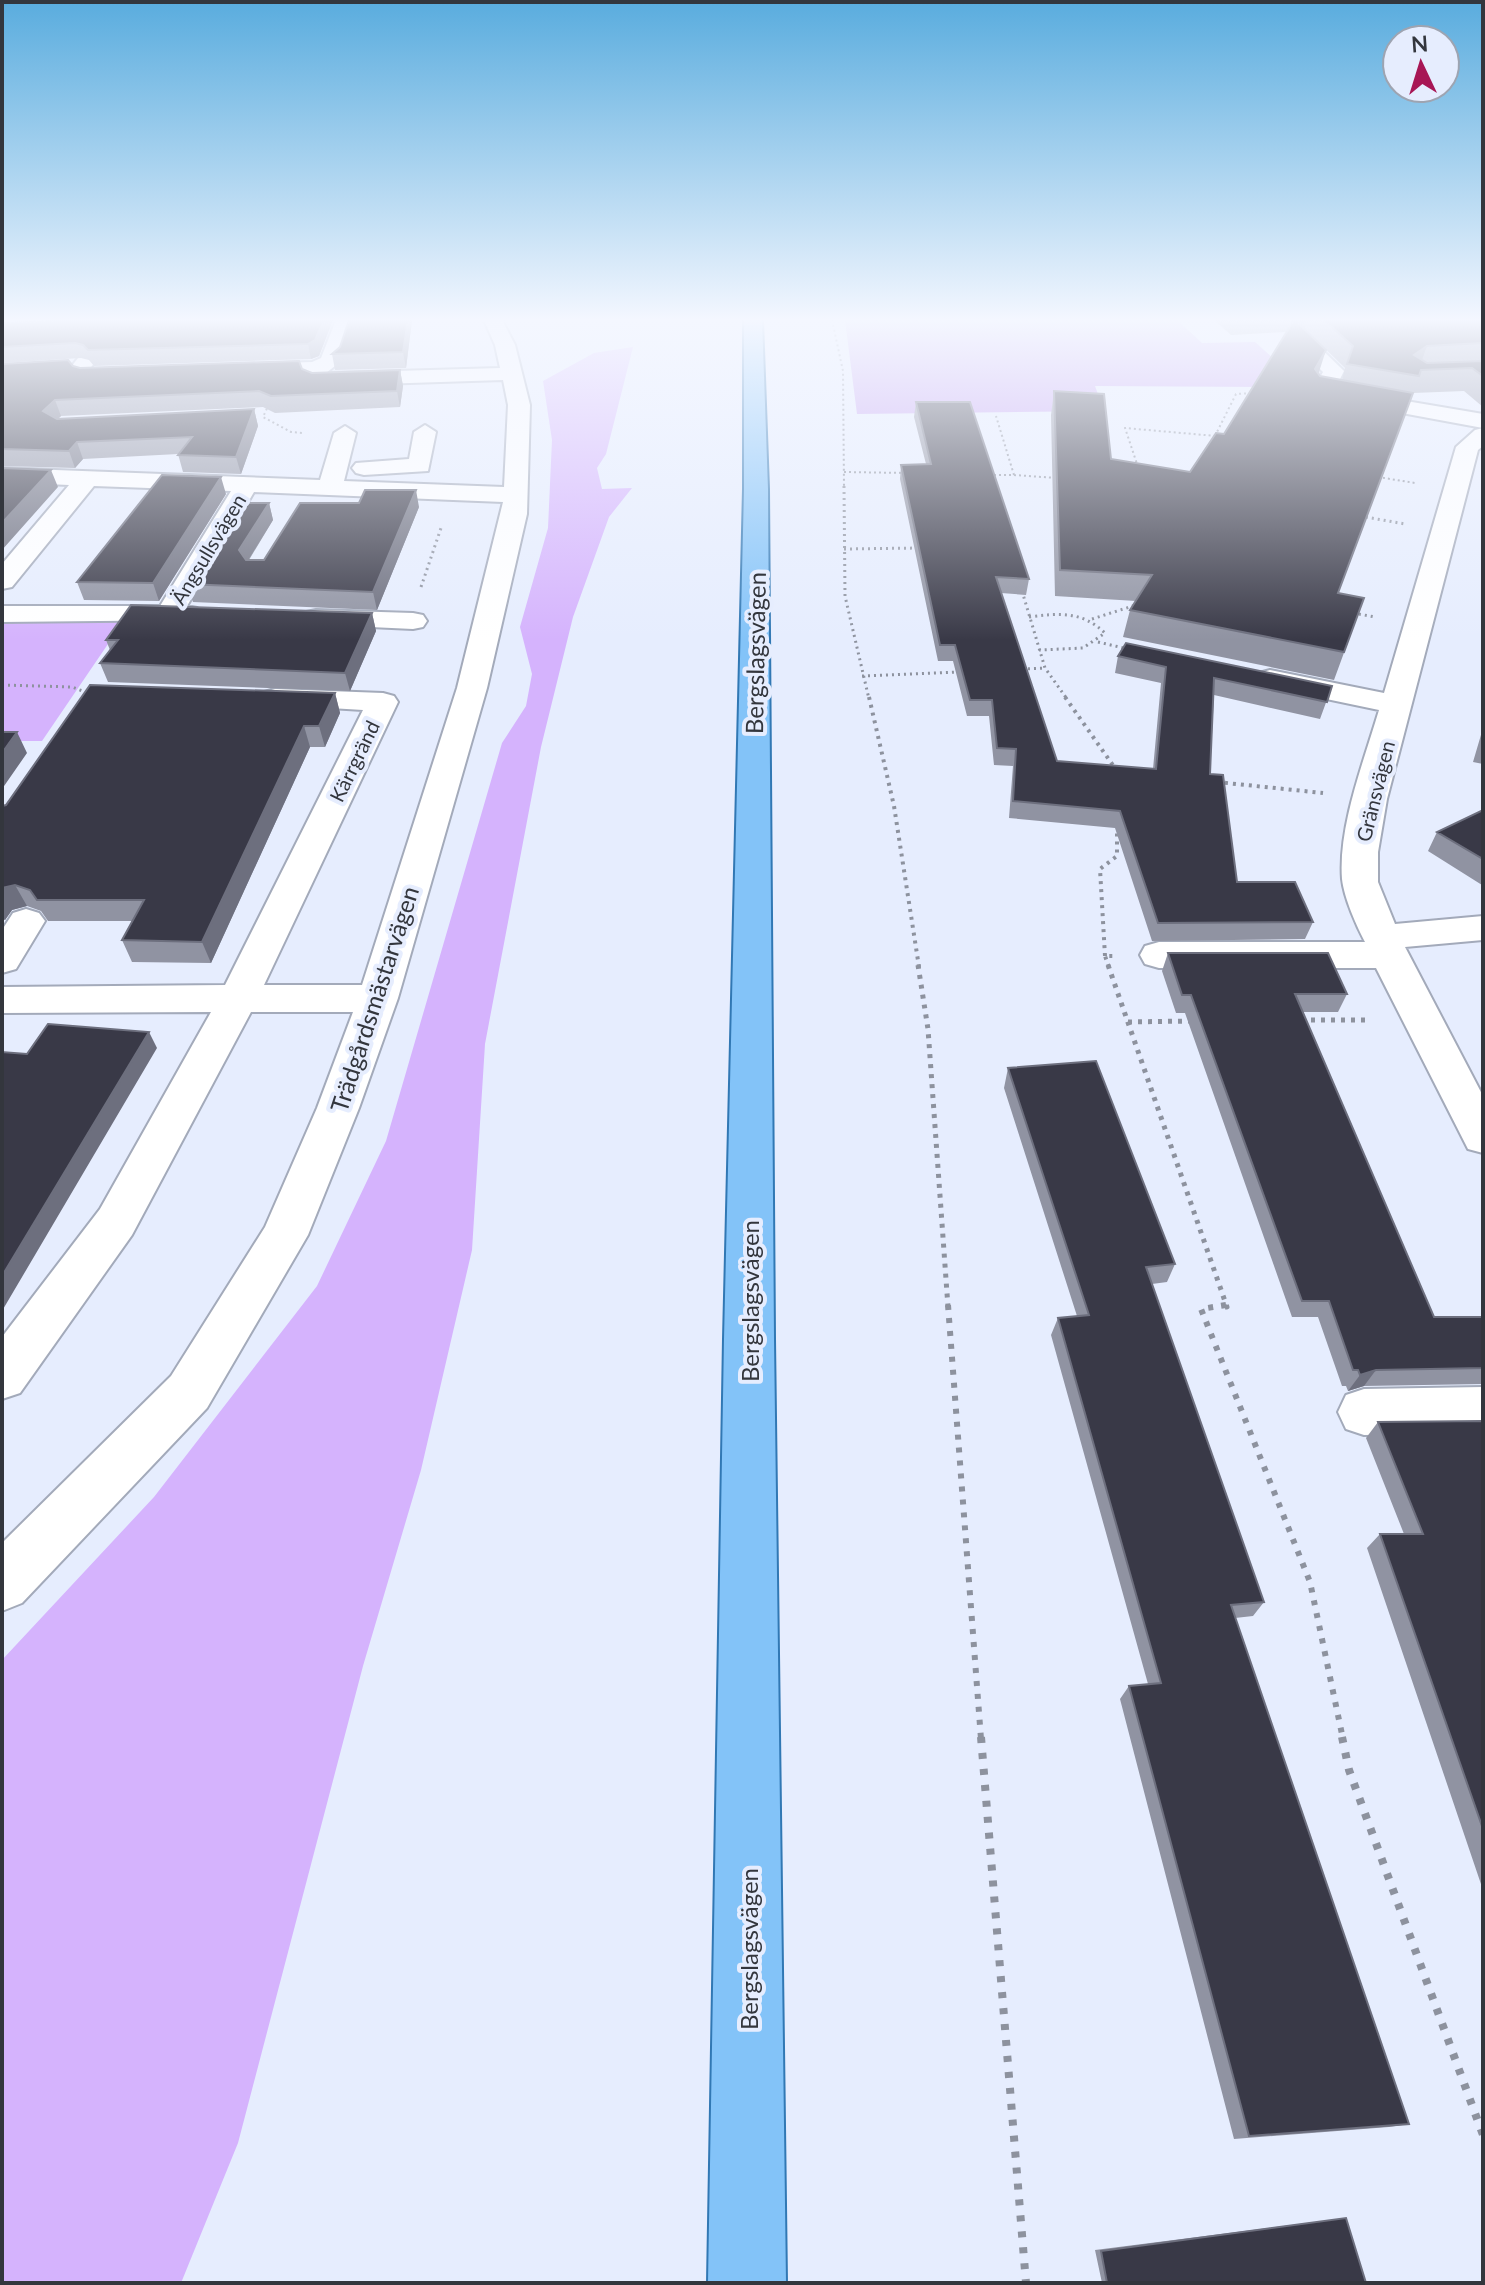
<svg xmlns="http://www.w3.org/2000/svg" width="1485" height="2285" viewBox="0 0 1485 2285" font-family="Lato,sans-serif">
  <style>
    .green { fill: #d5b3fd }
    .forest { fill: #c49df0 }
    .lines { fill: none; stroke-linecap: round; stroke-linejoin: round }
    .minor-casing { stroke: #a3aaba; stroke-width: 4 }
    .major-casing { stroke: #3178b4; stroke-width: 4 }
    .path-far5 { stroke: #8d929e; stroke-width: 2; stroke-dasharray: 2 3; stroke-linecap: butt }
    .path-far4 { stroke: #8d929e; stroke-width: 3; stroke-dasharray: 2 4; stroke-linecap: butt }
    .path-far3 { stroke: #8d929e; stroke-width: 4; stroke-dasharray: 3 5; stroke-linecap: butt }
    .path-far2 { stroke: #8d929e; stroke-width: 5; stroke-dasharray: 4 6; stroke-linecap: butt }
    .path-far1 { stroke: #8d929e; stroke-width: 6; stroke-dasharray: 5 8; stroke-linecap: butt }
    .path { stroke: #8d929e; stroke-width: 8; stroke-dasharray: 6 10; stroke-linecap: butt }
    .minor { fill: #fff; fill-rule: evenodd }
    .major { fill: #83c3f8; fill-rule: evenodd }
    .wall { fill: #9093a2; fill-rule: evenodd }
    .shaded-wall { fill: #6d6f7e }
    .building { fill: #393947; stroke: #6d6f7e; stroke-width: 2 }
    .labels { text-anchor: middle; dominant-baseline: central; stroke-width: 8; stroke-linejoin: round; paint-order: stroke }
    .far-street-label { font-size: 20px; fill: #33363d; stroke: #e6edfe }
    .street-label { font-size: 24px; fill: #33363d; stroke: #e6edfe }
  </style>
  <rect width="100%" height="100%" fill="#e6edfe"/>
  <path class="green" d="M 633,347 L 606,454 L 597,468 L 602,489 L 632,488 L 609,517 L 573,617 L 541,747 L 485,1044 L 472,1250 L 421,1470 L 363,1666 L 238,2143 L 181,2283 L 2,2283 L 2,1660 L 154,1497 L 317,1286 L 386,1141 L 502,743 L 526,706 L 532,674 L 520,627 L 548,528 L 552,440 L 543,381 L 594,353 Z
    M 2,619 L 125,619 L 42,741 L 2,741 Z"/>
  <path class="forest" d="M 845,320 L 1177,320 L 1202,343 L 1255,342 L 1284,368 L 1263,387 L 1095,386 L 1104,411 L 857,414 Z"/>
  <g class="lines">
    <g class="minor-casing">
      <path id="minor" d="M 336,320 L 354,320 L 340,362 L 326,373 L 500,368 L 495,345 L 484,320 L 502,320 L 515,345 L 530,405 L 527,514 L 487,688 L 398,998 L 359,1108 L 308,1235 L 207,1408 L 22,1603 L 2,1611 L 2,1543 L 171,1376 L 265,1227 L 317,1108 L 353,1012 L 251,1012 L 132,1235 L 20,1393 L 2,1399 L 2,1337 L 100,1209 L 211,1012 L 2,1013 L 2,987 L 225,985 L 363,710 L 264,704 L 260,698 L 264,692 L 275,689 L 383,693 L 394,696 L 398,702 L 264,985 L 362,985 L 457,688 L 503,502 L 254,492 L 187,606 L 197,608 L 201,614 L 197,620 L 2,622 L 2,606 L 160,606 L 231,491 L 94,486 L 12,587 L 2,589 L 2,564 L 69,485 L 2,482 L 2,468 L 320,480 L 334,433 L 345,426 L 356,433 L 344,481 L 504,487 L 508,405 L 503,380 L 316,386 L 309,384 L 305,374 L 244,376 L 234,370 L 244,364 L 312,362 L 321,358 Z
        M 107,321 L 121,321 L 124,325 L 88,371 L 74,371 L 71,367 Z
        M 1304,337 L 1311,339 L 1344,371 L 1335,389 L 1483,414 L 1483,428 L 1315,397 L 1311,393 L 1323,372 L 1294,343 Z
        M 425,425 L 436,432 L 428,471 L 364,475 L 356,473 L 352,468 L 356,463 L 409,459 L 414,432 Z
        M 1483,428 L 1483,446 L 1478,450 L 1387,799 L 1378,852 L 1378,882 L 1395,924 L 1483,916 L 1483,940 L 1405,947 L 1483,1096 L 1483,1153 L 1468,1149 L 1376,968 L 1159,968 L 1145,964 L 1140,955 L 1145,946 L 1159,942 L 1365,942 C 1357,927 1344,898 1342,879 C 1338,826 1364,761 1379,710 L 1259,685 L 1255,679 L 1259,673 L 1270,670 L 1384,693 L 1456,447 L 1475,430 Z
        M 316,610 L 413,613 L 423,615 L 427,621 L 423,627 L 413,629 L 306,624 L 302,618 L 306,612 Z
        M 26,909 L 39,913 L 45,921 L 16,969 L 2,973 L 2,930 L 13,913 Z
        M 1483,1387 L 1483,1433 L 1364,1435 L 1346,1429 L 1338,1412 L 1346,1395 L 1364,1389 Z"/>
    </g>
    <g class="major-casing">
      <path id="major" d="M 744,320 L 762,320 L 768,489 L 774,1339 L 786,2283 L 708,2283 L 724,1339 L 744,489 Z"/>
    </g>
    <path class="path-far5" d="M 832,320 L 843,371 L 844,488
      M 269,404 L 263,417 L 291,432 L 303,433
      M 1215,436 L 1236,394 L 1254,393
      M 1138,467 L 1125,428 L 1216,436
      M 844,472 L 907,473
      M 989,475 L 1014,475 L 996,416
      M 1014,475 L 1057,478
      M 1378,477 L 1415,483"/>
    <path class="path-far4" d="M 844,486 L 845,596 L 869,699
      M 1360,516 L 1405,524
      M 844,549 L 920,548
      M 421,587 L 441,528
      M 1022,591 L 1045,668 L 1067,699
      M 1353,613 L 1375,617
      M 1029,617 C 1059,613 1082,611 1105,633 L 1083,648 L 1039,650
      M 1092,619 L 1136,605
      M 1098,642 L 1128,649
      M 1022,669 L 1045,668
      M 862,676 L 960,672
      M 2,685 L 72,687 L 88,693"/>
    <path class="path-far3" d="M 869,697 L 894,806 L 919,967
      M 1065,697 L 1117,771
      M 1217,782 L 1323,793
      M 1105,956 L 1100,869 L 1117,856 L 1117,829
      M 1109,967 L 1105,956 L 1114,956"/>
    <path class="path-far2" d="M 918,965 L 928,1029 L 948,1307
      M 1108,965 L 1227,1307 L 1221,1307
      M 1301,1020 L 1371,1020
      M 1128,1022 L 1191,1021"/>
    <path class="path-far1" d="M 948,1305 L 981,1739
      M 1226,1305 L 1201,1309 L 1310,1582 L 1343,1739"/>
    <path class="path" d="M 981,1737 L 1026,2283
      M 1342,1737 L 1349,1770 L 1483,2135"/>
    <use href="#minor" class="minor"/>
    <use href="#major" class="major"/>
  </g>
  <path class="wall" d="M 333,320 L 319,356 L 311,359 L 94,366 L 89,360 L 81,358 L 2,363 L 2,323 Z
    M 349,320 L 412,320 L 406,368 L 335,370 L 332,354 L 340,347 Z
    M 1214,320 L 1483,320 L 1483,407 L 1464,391 L 1413,393 L 1338,593 L 1364,598 L 1334,680 L 1123,637 L 1130,610 L 1136,601 L 1055,596 L 1051,415 L 1054,391 L 1111,459 L 1190,472 L 1224,434 L 1286,332 L 1231,335 ZM 1312,336 L 1345,368 L 1342,380 L 1320,376 Z
    M 2,364 L 73,366 L 80,368 L 302,369 L 312,373 L 400,370 L 403,386 L 400,407 L 275,413 L 263,407 L 61,416 L 58,419 L 254,409 L 258,426 L 241,474 L 183,472 L 178,454 L 83,459 L 75,468 L 2,466 Z
    M 916,402 L 1029,579 L 1026,595 L 1001,593 L 1057,761 L 1153,769 L 1161,683 L 1115,673 L 1118,656 L 1332,686 L 1320,719 L 1214,695 L 1210,774 L 1237,882 L 1313,922 L 1305,939 L 1152,941 L 1115,828 L 1009,818 L 1013,766 L 994,765 L 989,716 L 967,716 L 953,661 L 938,661 L 900,479 L 901,465 L 926,464 L 914,417 Z
    M 226,494 L 159,601 L 84,600 L 77,582 Z
    M 269,503 L 273,520 L 249,560 L 264,560 L 419,507 L 377,610 L 193,602 L 187,584 Z
    M 372,613 L 376,631 L 350,691 L 108,682 L 100,663 L 110,650 L 106,640 Z
    M 335,693 L 340,713 L 325,747 L 310,747 L 211,963 L 132,962 L 122,940 L 132,921 L 48,921 L 41,911 L 27,906 L 12,910 L 5,920 L 2,920 L 2,806 Z
    M 1483,728 L 1483,764 L 1473,762 Z
    M 1483,810 L 1483,885 L 1482,885 L 1428,851 L 1437,832 Z
    M 1168,953 L 1347,994 L 1338,1012 L 1303,1012 L 1434,1317 L 1483,1317 L 1483,1384 L 1364,1386 L 1348,1391 L 1346,1386 L 1342,1386 L 1318,1317 L 1292,1317 L 1185,1013 L 1176,1013 L 1162,971 Z
    M 1008,1068 L 1175,1264 L 1167,1282 L 1152,1284 L 1264,1602 L 1253,1616 L 1235,1618 L 1409,2124 L 1389,2127 L 1234,2139 L 1120,1699 L 1129,1686 L 1148,1684 L 1051,1335 L 1058,1318 L 1077,1316 L 1004,1088 Z
    M 1483,1421 L 1483,1890 L 1367,1548 L 1380,1534 L 1404,1534 L 1366,1438 L 1378,1422 Z
    M 1346,2218 L 1366,2283 L 1102,2283 L 1095,2250 Z"/>
  <path class="shaded-wall" d="M 324,320 L 333,320 L 319,356 L 311,359 L 308,344 Z
    M 408,320 L 412,320 L 406,368 L 403,352 Z
    M 1298,320 L 1307,320 L 1302,334 L 1292,340 Z
    M 1427,346 L 1419,368 L 1414,355 Z
    M 1326,350 L 1319,372 L 1308,392 L 1315,369 Z
    M 400,370 L 403,386 L 400,407 L 397,391 Z
    M 55,400 L 61,416 L 49,427 L 43,411 Z
    M 254,409 L 258,426 L 241,474 L 236,457 Z
    M 77,442 L 83,459 L 75,468 L 69,451 Z
    M 51,470 L 58,487 L 2,550 L 2,523 Z
    M 221,477 L 226,494 L 159,601 L 153,583 Z
    M 416,490 L 419,507 L 377,610 L 373,592 Z
    M 269,503 L 273,520 L 244,567 L 239,550 Z
    M 372,613 L 376,631 L 350,691 L 345,673 Z
    M 335,693 L 340,713 L 325,747 L 319,726 Z
    M 304,726 L 310,747 L 211,963 L 202,942 Z
    M 17,732 L 27,753 L 2,789 L 2,753 Z
    M 15,885 L 27,906 L 12,910 L 5,920 L 2,916 L 2,888 Z
    M 149,1032 L 157,1048 L 2,1311 L 2,1276 Z
    M 1376,1370 L 1364,1386 L 1348,1391 L 1360,1375 Z"/>
  <path class="building" d="M 77,320 L 324,320 L 315,340 L 308,344 L 88,350 L 83,345 L 75,343 L 2,347 L 2,323 Z
    M 349,320 L 408,320 L 403,352 L 332,354 L 340,347 Z
    M 1294,320 L 1299,320 L 1298,323 L 1326,350 L 1315,369 L 1320,376 L 1413,393 L 1338,593 L 1364,598 L 1344,652 L 1130,610 L 1152,575 L 1060,570 L 1054,391 L 1104,394 L 1111,459 L 1190,472 L 1216,433 L 1224,434 Z
    M 1324,320 L 1483,320 L 1483,343 L 1427,346 L 1414,355 L 1427,363 L 1483,361 L 1483,376 L 1472,368 L 1421,370 L 1419,376 L 1347,364 L 1353,346 Z
    M 68,360 L 73,366 L 80,368 L 299,361 L 302,369 L 312,373 L 400,370 L 397,391 L 271,396 L 259,391 L 55,400 L 43,411 L 57,419 L 254,409 L 236,457 L 178,455 L 192,437 L 77,442 L 69,451 L 2,449 L 2,364 Z
    M 916,402 L 970,402 L 1029,579 L 996,577 L 1057,761 L 1156,769 L 1166,667 L 1118,656 L 1126,643 L 1332,686 L 1327,702 L 1214,678 L 1210,774 L 1223,775 L 1237,882 L 1295,882 L 1313,922 L 1158,923 L 1120,811 L 1013,801 L 1016,749 L 997,748 L 992,700 L 970,700 L 955,645 L 940,645 L 901,465 L 931,464 Z
    M 2,468 L 51,470 L 2,523 Z
    M 162,475 L 221,477 L 153,583 L 77,582 Z
    M 365,490 L 416,490 L 373,592 L 187,584 L 236,503 L 269,503 L 239,550 L 246,560 L 264,560 L 300,503 L 359,503 Z
    M 131,605 L 372,613 L 345,673 L 100,663 L 118,640 L 106,640 Z
    M 90,685 L 335,693 L 319,726 L 304,726 L 202,942 L 122,940 L 144,900 L 37,900 L 30,890 L 15,885 L 2,888 L 2,806 L 6,805 Z
    M 2,732 L 17,732 L 2,753 Z
    M 1483,810 L 1483,859 L 1437,832 Z
    M 1168,953 L 1328,953 L 1347,994 L 1295,994 L 1434,1317 L 1483,1317 L 1483,1368 L 1376,1370 L 1360,1375 L 1358,1370 L 1353,1370 L 1329,1301 L 1302,1301 L 1191,995 L 1182,995 Z
    M 48,1024 L 149,1032 L 2,1276 L 2,1052 L 27,1054 Z
    M 1096,1061 L 1175,1264 L 1146,1267 L 1264,1602 L 1231,1605 L 1409,2124 L 1249,2136 L 1129,1686 L 1161,1683 L 1058,1318 L 1089,1315 L 1008,1068 Z
    M 1483,1421 L 1483,1829 L 1380,1534 L 1423,1534 L 1378,1422 Z
    M 1346,2218 L 1366,2283 L 1107,2283 L 1101,2251 Z"/>
  <linearGradient id="sky" x2="0" y2="1"><stop stop-color="#59acde"/><stop offset="0.5" stop-color="#f4f7ff"/><stop offset="1" stop-color="#f4f7ff" stop-opacity="0"/></linearGradient>
  <rect width="1485" height="640" fill="url(#sky)"/>
  <g class="labels">
    <g class="far-street-label">
      <text transform="translate(208 549) rotate(-59)">Ängsullsvägen</text>
      <text transform="translate(354 761) rotate(-64)">Kärrgränd</text>
      <text transform="translate(1375 791) rotate(-76)">Gränsvägen</text>
    </g>
    <g class="street-label">
      <text transform="translate(755 653) rotate(-89)">Bergslagsvägen</text>
      <text transform="translate(374 999) rotate(-72)">Trädgårdsmästarvägen</text>
      <text transform="translate(749 1301) rotate(-90)">Bergslagsvägen</text>
      <text transform="translate(748 1949) rotate(-90)">Bergslagsvägen</text>
    </g>
  </g>
  <rect width="1485" height="2285" fill="none" stroke="#33363d" stroke-width="8"/>
  <g transform="translate(1421 64) rotate(356)"><circle r="38" fill="#e6edfe" stroke="#9ea4b1" stroke-width="2"/>
  <path d="M0-6L14 30L0 20L-14 30Z" fill="#a71655"/>
  <text y="-12" font-size="22" font-weight="bold" text-anchor="middle" fill="#33363d">N</text>
  </g>
</svg>
